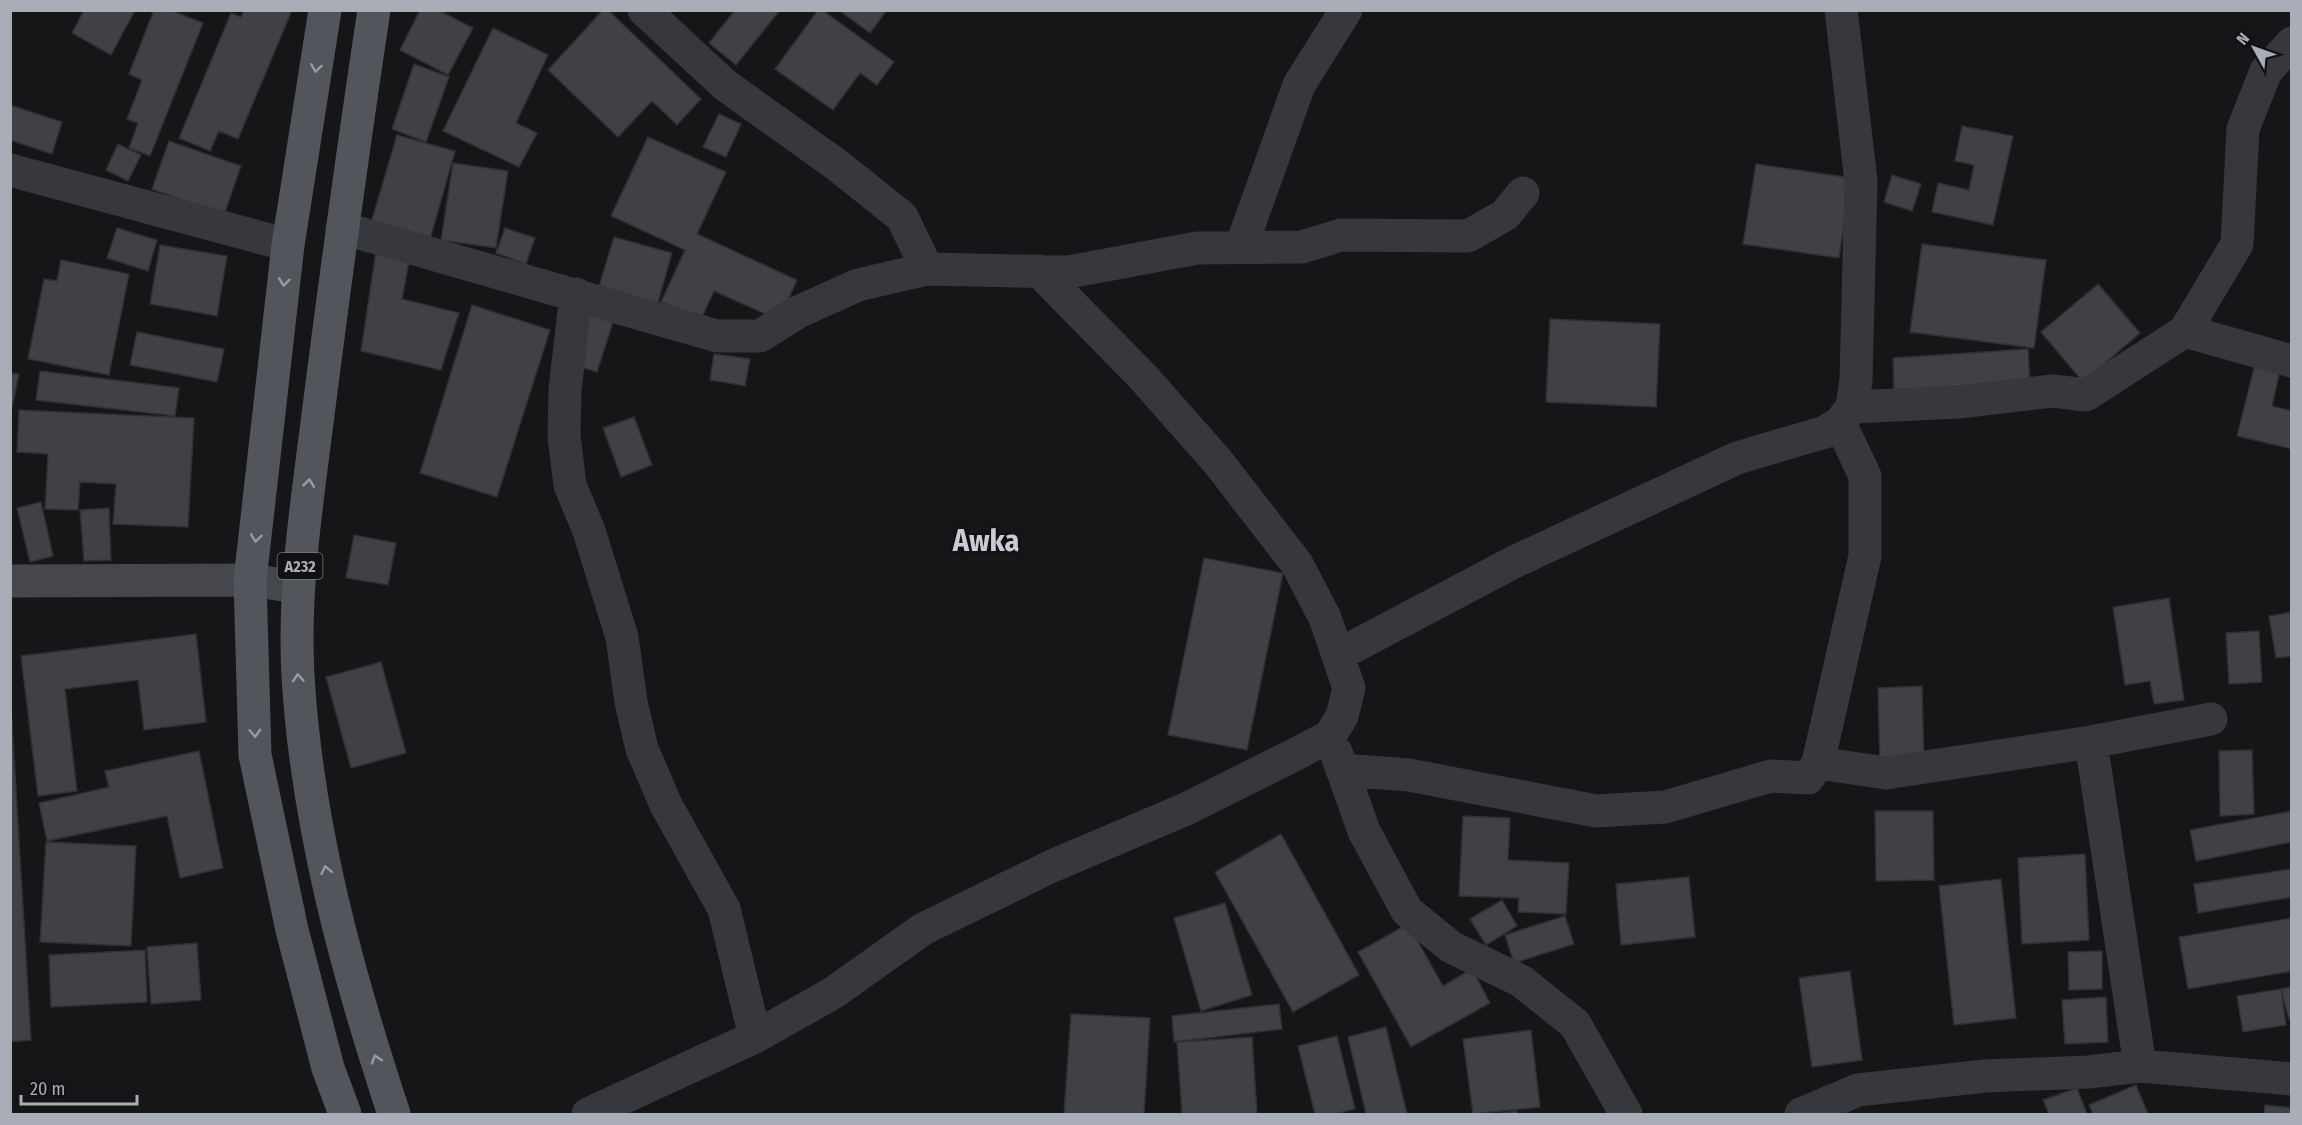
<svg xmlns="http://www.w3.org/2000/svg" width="2302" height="1125" viewBox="0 0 2302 1125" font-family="'Fira Sans Condensed',sans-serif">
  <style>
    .building { fill: #404145; stroke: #303034; stroke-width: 1.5 }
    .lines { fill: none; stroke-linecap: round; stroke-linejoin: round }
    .street { stroke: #37383d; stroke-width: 33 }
    .secondary { stroke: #45474d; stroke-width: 33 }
    .primary { stroke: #53555c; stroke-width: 33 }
    .oneway { stroke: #979ba6 }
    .labels { text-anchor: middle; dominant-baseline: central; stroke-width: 4.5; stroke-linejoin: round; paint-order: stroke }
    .shield { fill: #111113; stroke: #7b7e86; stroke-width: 1.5 }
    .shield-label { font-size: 16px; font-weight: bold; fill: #a8adb8 }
    .town-label { font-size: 30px; font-weight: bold; fill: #c9ccd4; stroke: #111113 }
  </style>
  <rect width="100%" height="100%" fill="#161618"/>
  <path class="building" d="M 84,10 L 135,10 L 111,55 L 72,33 Z
    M 154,10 L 170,10 L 203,23 L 150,156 L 129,148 L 138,123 L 127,119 L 142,80 L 129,74 Z
    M 244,10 L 292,10 L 238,139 L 219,131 L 210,151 L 179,138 L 231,13 L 241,17 Z
    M 420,10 L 438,10 L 473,28 L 448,75 L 400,50 Z
    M 603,10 L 608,10 L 701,99 L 677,125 L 652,101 L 618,137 L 548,70 Z
    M 735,10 L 780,10 L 736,65 L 709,43 Z
    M 818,10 L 822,10 L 894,62 L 877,85 L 860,73 L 833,110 L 775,69 Z
    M 839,10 L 887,10 L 870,33 Z
    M 493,28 L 548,55 L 516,123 L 537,133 L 519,167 L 443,131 Z
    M 414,64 L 449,77 L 426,142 L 392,129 Z
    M 10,105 L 62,122 L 52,154 L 10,140 Z
    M 719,114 L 741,124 L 726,157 L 703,147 Z
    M 1962,126 L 2013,136 L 1993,225 L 1932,212 L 1938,183 L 1969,190 L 1974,165 L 1955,161 Z
    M 397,135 L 455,151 L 429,243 L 370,226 Z
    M 648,137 L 726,172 L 697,234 L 797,280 L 779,320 L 714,291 L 701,319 L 661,302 L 685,250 L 611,216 Z
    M 169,141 L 241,166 L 224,215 L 152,189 Z
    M 118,144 L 141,155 L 128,181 L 106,170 Z
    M 453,163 L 508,171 L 496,248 L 441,240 Z
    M 1756,164 L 1851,178 L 1839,258 L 1743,244 Z
    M 1892,175 L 1921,184 L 1912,211 L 1884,202 Z
    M 117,228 L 157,240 L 148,271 L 107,258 Z
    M 505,228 L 535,238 L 526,264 L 496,253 Z
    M 614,237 L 672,253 L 656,309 L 597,293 Z
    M 1922,244 L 2046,260 L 2034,348 L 1910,332 Z
    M 160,245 L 227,256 L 217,316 L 150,304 Z
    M 376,251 L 409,261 L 402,299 L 459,313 L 441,370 L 361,351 Z
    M 61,260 L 129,274 L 109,375 L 28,359 L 44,279 L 57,281 Z
    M 2098,284 L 2140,333 L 2083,382 L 2041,332 Z
    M 472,305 L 550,330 L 497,497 L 420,473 Z
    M 584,313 L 613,322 L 597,372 L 568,363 Z
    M 1550,319 L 1660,324 L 1656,407 L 1546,402 Z
    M 137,332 L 224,349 L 217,382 L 130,365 Z
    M 2028,349 L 2030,386 L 1894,394 L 1893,358 Z
    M 714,354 L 750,359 L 745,386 L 710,380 Z
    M 2255,364 L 2280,370 L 2272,406 L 2292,411 L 2292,449 L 2237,436 Z
    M 40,371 L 179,388 L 175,416 L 36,400 Z
    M 10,373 L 19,374 L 10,417 Z
    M 19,410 L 194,418 L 188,527 L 113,524 L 116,484 L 80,482 L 78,510 L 45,509 L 48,454 L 17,452 Z
    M 634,417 L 652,465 L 621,477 L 603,428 Z
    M 41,502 L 53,556 L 30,562 L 17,508 Z
    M 109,508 L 111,560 L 84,561 L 80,510 Z
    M 354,535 L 396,543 L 388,585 L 346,578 Z
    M 1204,558 L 1283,573 L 1247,750 L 1168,735 Z
    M 2169,598 L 2184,700 L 2154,704 L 2150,681 L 2125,685 L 2113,607 Z
    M 2292,612 L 2292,656 L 2276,658 L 2269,616 Z
    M 2259,631 L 2262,682 L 2229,684 L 2226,633 Z
    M 196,634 L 206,722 L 144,730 L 138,680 L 65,689 L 77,791 L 38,796 L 21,656 Z
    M 381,662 L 406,753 L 351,768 L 326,677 Z
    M 1922,686 L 1924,765 L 1880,766 L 1878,688 Z
    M 11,706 L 31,1040 L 10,1042 L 10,706 Z
    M 2252,750 L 2254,814 L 2220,816 L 2219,751 Z
    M 199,751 L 223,868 L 180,878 L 167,816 L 47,841 L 39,803 L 109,787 L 105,771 Z
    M 1875,811 L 1933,811 L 1934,880 L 1876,881 Z
    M 2292,811 L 2292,842 L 2196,861 L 2190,830 Z
    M 1463,816 L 1510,818 L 1508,860 L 1569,863 L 1566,914 L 1518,912 L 1519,898 L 1459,896 Z
    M 1281,834 L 1359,975 L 1293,1012 L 1215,872 Z
    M 46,842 L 136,846 L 131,946 L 40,942 Z
    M 2085,854 L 2089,940 L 2022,944 L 2018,858 Z
    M 2292,869 L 2292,897 L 2198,913 L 2194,884 Z
    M 1689,877 L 1695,937 L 1621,945 L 1616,884 Z
    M 2001,879 L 2016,1018 L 1954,1025 L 1939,886 Z
    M 1502,900 L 1517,926 L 1486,945 L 1470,919 Z
    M 1225,903 L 1252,995 L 1201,1011 L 1174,918 Z
    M 1565,916 L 1574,944 L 1514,963 L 1505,935 Z
    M 2292,918 L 2292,971 L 2188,989 L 2179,937 Z
    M 1408,924 L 1443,986 L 1472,969 L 1490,1003 L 1411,1047 L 1358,952 Z
    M 197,943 L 201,1000 L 151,1004 L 147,947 Z
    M 145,950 L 147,1002 L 51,1007 L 49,955 Z
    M 2102,951 L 2102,989 L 2069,990 L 2068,952 Z
    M 1850,971 L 1862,1060 L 1812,1067 L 1799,978 Z
    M 2292,987 L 2292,1018 L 2289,1019 L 2281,989 Z
    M 2281,989 L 2286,1025 L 2243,1032 L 2237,996 Z
    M 2106,997 L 2108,1042 L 2065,1044 L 2062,1000 Z
    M 1279,1004 L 1282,1029 L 1174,1042 L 1172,1016 Z
    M 1071,1014 L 1150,1018 L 1144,1114 L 1064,1114 Z
    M 1386,1027 L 1407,1114 L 1366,1114 L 1348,1037 Z
    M 1531,1030 L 1540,1107 L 1473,1114 L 1463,1039 Z
    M 1337,1036 L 1355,1109 L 1334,1114 L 1315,1114 L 1298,1046 Z
    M 1252,1037 L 1257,1114 L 1182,1114 L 1177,1042 Z
    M 2136,1085 L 2148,1114 L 2093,1114 L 2089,1105 Z
    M 2077,1088 L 2087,1114 L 2049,1114 L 2043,1100 Z
    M 2265,1105 L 2292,1108 L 2292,1114 L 2264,1114 Z
    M 1517,1111 L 1517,1114 L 1495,1114 Z"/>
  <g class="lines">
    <path class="street" d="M 644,10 L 725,85 L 837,165 L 902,217 L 927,269
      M 10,170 L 288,245
      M 342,228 L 717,336 L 760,336 L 798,312 L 858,285 L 927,269 L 1069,272 L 1197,248 L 1302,247 L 1341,235 L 1468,236 L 1505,215 L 1523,193
      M 1241,247 L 1299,85 L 1346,10
      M 576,294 L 565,390 L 564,436 L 570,485 L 589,531 L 622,637 L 631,702 L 642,749 L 666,805 L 724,909 L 755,1037
      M 2185,331 L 2292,361
      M 1852,407 L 1959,402 L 2053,391 L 2086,395 L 2185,331 L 2237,244 L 2243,129 L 2266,71 L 2292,43
      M 1338,655 L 1514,562 L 1737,458 L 1825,432 L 1840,423 L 1852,407 L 1856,380 L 1861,181 L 1841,10
      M 2091,742 L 2140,1066
      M 1336,752 L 1364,831 L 1407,911 L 1451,947 L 1521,981 L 1575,1024 L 1626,1114
      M 1818,763 L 1886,773 L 2091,742 L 2211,719
      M 1342,770 L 1409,775 L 1596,811 L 1665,807 L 1771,776 L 1808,778 L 1818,763 L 1865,556 L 1865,476 L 1840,423
      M 588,1114 L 755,1037 L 833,993 L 923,929 L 1052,866 L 1186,809 L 1292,756 L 1330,736 L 1342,716 L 1349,688 L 1325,618 L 1297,564 L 1218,462 L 1143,377 L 1039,271
      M 1801,1114 L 1858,1090 L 1985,1076 L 2088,1072 L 2140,1066 L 2292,1079"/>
    <path class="secondary" d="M 10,581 L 250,580 L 297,587"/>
    <path class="primary" d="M 325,10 L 288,245 L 250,580 L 255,755 L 292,930 L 328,1068 L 345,1114
      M 374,10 C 354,142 336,274 319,407 C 308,496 293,585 298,676 C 307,826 347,972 394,1114"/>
  </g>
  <defs><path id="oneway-chevron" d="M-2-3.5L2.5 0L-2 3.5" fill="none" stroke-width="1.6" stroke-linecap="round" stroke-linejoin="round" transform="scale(1.5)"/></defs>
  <g class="oneway">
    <use href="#oneway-chevron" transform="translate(316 68) rotate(99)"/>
    <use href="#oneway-chevron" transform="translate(284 282) rotate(97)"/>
    <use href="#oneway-chevron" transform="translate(309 483) rotate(-83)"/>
    <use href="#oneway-chevron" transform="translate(256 538) rotate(97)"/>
    <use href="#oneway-chevron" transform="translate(298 678) rotate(-94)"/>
    <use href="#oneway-chevron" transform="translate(255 733) rotate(88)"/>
    <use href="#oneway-chevron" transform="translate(326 870) rotate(-101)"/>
    <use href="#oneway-chevron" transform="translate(376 1059) rotate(-108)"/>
  </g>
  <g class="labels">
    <rect class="shield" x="277.5" y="553" width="45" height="26" rx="4.5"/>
    <g class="shield-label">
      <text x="300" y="566">A232</text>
    </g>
    <g class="town-label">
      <text x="986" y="541">Awka</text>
    </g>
  </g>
  <rect width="2302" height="1125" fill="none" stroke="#a8adb8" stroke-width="24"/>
  <g transform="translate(2254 48) rotate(310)" stroke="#111113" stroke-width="4.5" paint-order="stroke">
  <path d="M0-4.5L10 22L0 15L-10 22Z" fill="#a8adb8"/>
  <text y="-9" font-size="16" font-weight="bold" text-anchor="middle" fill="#a8adb8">N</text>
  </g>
  <path d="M21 1095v9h116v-9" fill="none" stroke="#a8adb8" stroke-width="3"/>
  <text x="30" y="1095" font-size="18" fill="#a8adb8" stroke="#111113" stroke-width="4.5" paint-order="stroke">20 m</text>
</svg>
